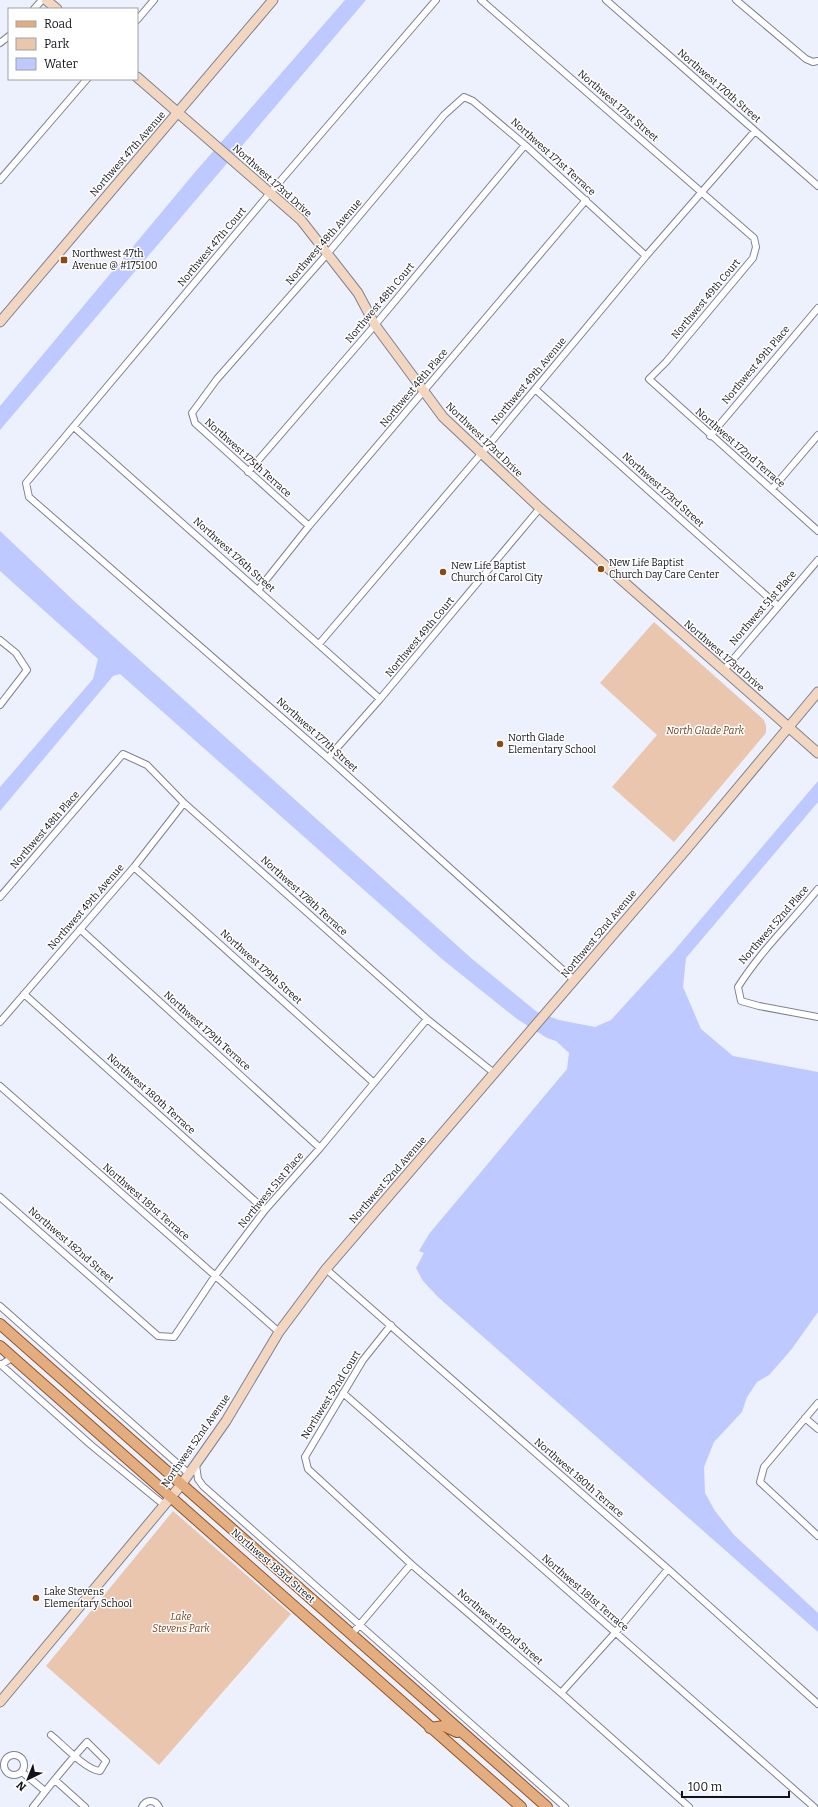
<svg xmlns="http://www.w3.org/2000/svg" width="818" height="1807" viewBox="0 0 818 1807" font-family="Bitter,serif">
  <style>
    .green { fill: #eac6ae }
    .water { fill: #bdc9ff }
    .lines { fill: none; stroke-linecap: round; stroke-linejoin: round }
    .street-casing { stroke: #7d8194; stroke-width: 8 }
    .secondary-casing { stroke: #7d8194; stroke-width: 11 }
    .primary-casing { stroke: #8f5326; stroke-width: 12 }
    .street { stroke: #fff; stroke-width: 6 }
    .secondary { stroke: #f2d6c0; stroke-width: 9 }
    .primary { stroke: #e4ad80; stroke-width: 10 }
    .poi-dot { fill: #8b4a14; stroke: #fff; stroke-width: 1.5 }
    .labels { text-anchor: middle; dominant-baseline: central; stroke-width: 3; stroke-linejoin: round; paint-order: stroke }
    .street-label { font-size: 10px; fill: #12131a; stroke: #fff }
    .poi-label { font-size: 10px; fill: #12131a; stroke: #fff; text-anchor: start }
    .park-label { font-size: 10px; font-style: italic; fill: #703f19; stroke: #fff }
  </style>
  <rect width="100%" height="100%" fill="#edf0fd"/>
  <path class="green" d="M 654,622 L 764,720 L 766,726 L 766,733 L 674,842 L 612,787 L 657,735 L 600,683 Z
    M 173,1511 L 291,1614 L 159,1765 L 46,1666 Z"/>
  <path class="water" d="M 345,0 L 366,0 L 0,430 L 0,406 L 196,171 Z
    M 0,531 L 74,601 L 471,958 L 537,1012 L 559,1020 L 595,1027 L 611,1020 L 673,952 L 818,781 L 818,802 L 686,958 L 683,987 L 701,1029 L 733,1056 L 818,1072 L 818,1312 L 791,1350 L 769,1375 L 757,1382 L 747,1397 L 742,1412 L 714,1442 L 704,1467 L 705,1493 L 715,1511 L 734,1535 L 818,1613 L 818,1632 L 438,1297 L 423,1281 L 416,1268 L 424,1253 L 419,1251 L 429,1234 L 567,1069 L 569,1053 L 556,1041 L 547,1038 L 517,1019 L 442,959 L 120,674 L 113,676 L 0,811 L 0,787 L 93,679 L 98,659 L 0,571 Z"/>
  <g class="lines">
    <g class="street-casing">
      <path id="street" d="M 436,0 L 270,193 L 26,483 L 29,497 L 328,758 L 574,980
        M 481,0 L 754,238 L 756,247 L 753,258 L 666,362 L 649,379 L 818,531
        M 606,0 L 818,186
        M 736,0 L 806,59 L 813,62 L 818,61
        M 34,9 L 42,0
        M 137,20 L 154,0
        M 0,43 L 9,36
        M 0,180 L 87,79
        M 535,389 L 778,606
        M 74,427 L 380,699
        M 710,436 L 818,308
        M 248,472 L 375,325 L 525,145
        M 772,489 L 818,435
        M 309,526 L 195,423 L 192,413 L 217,379 L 328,253 L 444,115 L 464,97 L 473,101 L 525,145 L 646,256
        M 258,590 L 309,526 L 586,200
        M 0,640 L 16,653 L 27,670 L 0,705
        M 319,644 L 481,454 L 646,256 L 755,131
        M 724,670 L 818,560
        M 328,758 L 380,699 L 540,508
        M 134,867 L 374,1083
        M 818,889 C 791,922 760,952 738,987 L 741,1001 L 759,1006 L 818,1017
        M 0,897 L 123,754 L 147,765 L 184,803 L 427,1019 L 494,1073
        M 80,929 L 320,1148
        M 24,994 L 265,1210
        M 0,1022 L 134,867 L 184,803
        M 0,1086 L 279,1332
        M 0,1197 L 158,1336 L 174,1337 L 215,1276 L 265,1210 L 320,1148 L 427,1019
        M 326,1269 L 668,1569 L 818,1704
        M 0,1306 L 188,1473
        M 391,1325 L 363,1360 L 305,1457 L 308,1469 L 411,1564 L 561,1693 L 689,1807
        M 0,1364 L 91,1445 L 164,1505
        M 1,1365 L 13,1357
        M 343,1393 L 814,1807
        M 818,1403 L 764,1467 L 760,1482 L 818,1536
        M 805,1418 L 818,1429
        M 196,1465 L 198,1479 L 203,1486 L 565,1807
        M 351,1635 L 411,1564
        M 561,1693 L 615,1633 L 668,1569
        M4 1765a10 10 0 1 1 20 0a10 10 0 1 1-20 0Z
        M 22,1772 L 45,1791
        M 55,1780 L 85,1807
        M 33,1807 C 50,1785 68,1763 87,1742 L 106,1761 L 100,1771 C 86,1770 62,1744 51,1735
        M 142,1807 C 146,1799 155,1799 159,1807"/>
    </g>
    <g class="secondary-casing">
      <path id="secondary" d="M 46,0 L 57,9
        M 137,77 L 301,220 L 358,293 L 375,325 L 443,417 L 540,508 L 818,753
        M 0,322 L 273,0
        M 0,1702 L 181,1485 L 226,1421 L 279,1332 L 326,1269 L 685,851 L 818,692"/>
    </g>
    <g class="primary-casing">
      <path id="primary" d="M 0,1324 L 547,1807
        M 0,1346 L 521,1807
        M 430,1728 L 444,1726 L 457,1732"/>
    </g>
    <use href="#street" class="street"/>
    <use href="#secondary" class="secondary"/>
    <use href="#primary" class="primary"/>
  </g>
  <g class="poi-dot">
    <rect x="60" y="256" width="8" height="8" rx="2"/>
    <circle cx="601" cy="569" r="4"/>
    <circle cx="443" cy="572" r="4"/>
    <circle cx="500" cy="744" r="4"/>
    <circle cx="36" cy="1598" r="4"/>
  </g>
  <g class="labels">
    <g class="street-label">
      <text transform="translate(719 86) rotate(41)">Northwest 170th Street</text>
      <text transform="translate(618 106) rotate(41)">Northwest 171st Street</text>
      <text transform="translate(128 154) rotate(-49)">Northwest 47th Avenue</text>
      <text transform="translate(553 157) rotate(42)">Northwest 171st Terrace</text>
      <text transform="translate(272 181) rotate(42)">Northwest 173rd Drive</text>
      <text transform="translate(324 242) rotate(-49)">Northwest 48th Avenue</text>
      <text transform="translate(212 247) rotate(-50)">Northwest 47th Court</text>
      <text transform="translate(706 299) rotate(-50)">Northwest 49th Court</text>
      <text transform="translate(380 303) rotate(-50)">Northwest 48th Court</text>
      <text transform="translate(756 365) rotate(-50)">Northwest 49th Place</text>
      <text transform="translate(529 381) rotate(-50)">Northwest 49th Avenue</text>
      <text transform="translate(414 388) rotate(-50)">Northwest 48th Place</text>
      <text transform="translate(484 440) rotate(44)">Northwest 173rd Drive</text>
      <text transform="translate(740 448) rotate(41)">Northwest 172nd Terrace</text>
      <text transform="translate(248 458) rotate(42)">Northwest 175th Terrace</text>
      <text transform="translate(663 490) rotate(42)">Northwest 173rd Street</text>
      <text transform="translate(234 555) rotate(42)">Northwest 176th Street</text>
      <text transform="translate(763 608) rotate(-49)">Northwest 51st Place</text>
      <text transform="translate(420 637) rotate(-50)">Northwest 49th Court</text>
      <text transform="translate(724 656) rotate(41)">Northwest 173rd Drive</text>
      <text transform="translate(317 735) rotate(42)">Northwest 177th Street</text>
      <text transform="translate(45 830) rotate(-49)">Northwest 48th Place</text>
      <text transform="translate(304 896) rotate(42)">Northwest 178th Terrace</text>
      <text transform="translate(86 907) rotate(-49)">Northwest 49th Avenue</text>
      <text transform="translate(774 925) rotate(-49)">Northwest 52nd Place</text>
      <text transform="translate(599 934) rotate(-50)">Northwest 52nd Avenue</text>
      <text transform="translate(261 967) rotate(42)">Northwest 179th Street</text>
      <text transform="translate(207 1031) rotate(42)">Northwest 179th Terrace</text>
      <text transform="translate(151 1094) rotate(42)">Northwest 180th Terrace</text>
      <text transform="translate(388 1180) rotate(-49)">Northwest 52nd Avenue</text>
      <text transform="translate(271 1190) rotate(-50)">Northwest 51st Place</text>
      <text transform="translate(146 1202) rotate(41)">Northwest 181st Terrace</text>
      <text transform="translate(71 1245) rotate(41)">Northwest 182nd Street</text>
      <text transform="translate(331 1395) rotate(-58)">Northwest 52nd Court</text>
      <text transform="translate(196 1441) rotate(-55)">Northwest 52nd Avenue</text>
      <text transform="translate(579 1478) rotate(41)">Northwest 180th Terrace</text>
      <text transform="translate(273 1566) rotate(41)">Northwest 183rd Street</text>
      <text transform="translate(585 1593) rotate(41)">Northwest 181st Terrace</text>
      <text transform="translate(500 1627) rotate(41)">Northwest 182nd Street</text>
    </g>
    <g class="poi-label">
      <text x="72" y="254">Northwest 47th<tspan x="72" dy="12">Avenue @ #175100</tspan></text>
      <text x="609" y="563">New Life Baptist<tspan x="609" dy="12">Church Day Care Center</tspan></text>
      <text x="451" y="566">New Life Baptist<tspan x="451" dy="12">Church of Carol City</tspan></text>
      <text x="508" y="738">North Glade<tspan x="508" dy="12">Elementary School</tspan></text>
      <text x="44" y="1592">Lake Stevens<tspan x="44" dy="12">Elementary School</tspan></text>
    </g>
    <g class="park-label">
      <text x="705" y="731">North Glade Park</text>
      <text x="181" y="1617">Lake<tspan x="181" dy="12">Stevens Park</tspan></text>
    </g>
  </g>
  <rect x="8" y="8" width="130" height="72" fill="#ffffff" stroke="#a0a1a3"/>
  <rect x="16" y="21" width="20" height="6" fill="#e4ad80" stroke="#a0a1a3"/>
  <text x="44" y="28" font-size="12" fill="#12131a">Road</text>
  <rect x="16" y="38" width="20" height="12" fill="#eac6ae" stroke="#a0a1a3"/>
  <text x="44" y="48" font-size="12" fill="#12131a">Park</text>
  <rect x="16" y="58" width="20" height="12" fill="#bdc9ff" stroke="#a0a1a3"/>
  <text x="44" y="68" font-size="12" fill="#12131a">Water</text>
  <g transform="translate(28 1779) rotate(223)" stroke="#ffffff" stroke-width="3" paint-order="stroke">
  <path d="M0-3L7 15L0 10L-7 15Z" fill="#12131a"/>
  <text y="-6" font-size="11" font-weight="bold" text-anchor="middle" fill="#12131a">N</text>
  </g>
  <path d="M682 1791v6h107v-6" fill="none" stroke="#12131a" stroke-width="2"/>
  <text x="688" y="1791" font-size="12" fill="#12131a" stroke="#ffffff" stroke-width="3" paint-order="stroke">100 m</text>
</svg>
